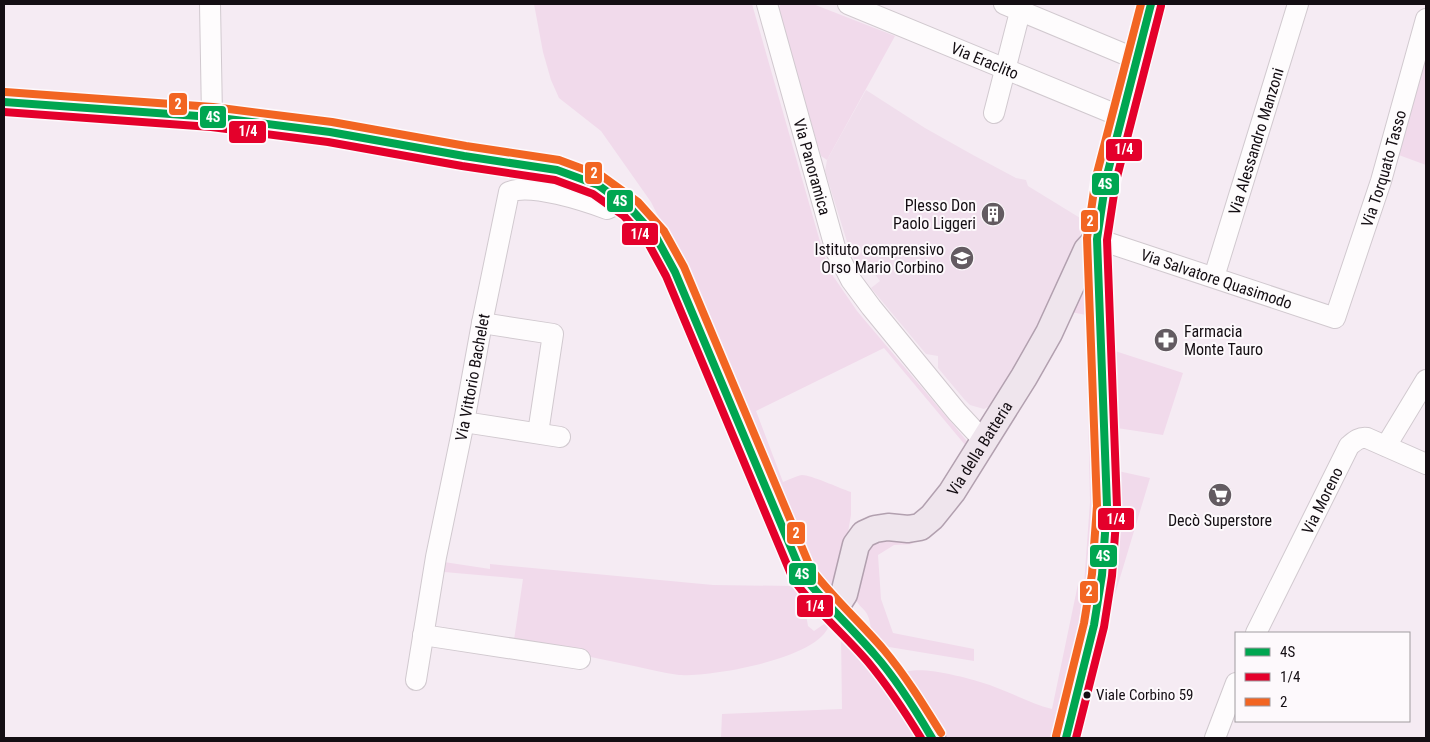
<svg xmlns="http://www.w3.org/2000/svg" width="1430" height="742" viewBox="0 0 1430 742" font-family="'Roboto Condensed',sans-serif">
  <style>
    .built { fill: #f0deec }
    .green { fill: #f1daeb }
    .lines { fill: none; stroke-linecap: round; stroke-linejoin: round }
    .minor-casing { stroke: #d1c9cf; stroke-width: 22 }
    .major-casing { stroke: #b2a0af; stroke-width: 29 }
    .minor { stroke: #fefcfd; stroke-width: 20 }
    .major { stroke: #efe5ed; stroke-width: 26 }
    .bus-1-casing { stroke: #fdf9fc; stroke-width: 11 }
    .bus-2-casing { stroke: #fdf9fc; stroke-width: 11 }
    .bus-3-casing { stroke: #fdf9fc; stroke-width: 11 }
    .bus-1 { stroke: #00a651; stroke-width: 8 }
    .bus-2 { stroke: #e4002b; stroke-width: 8 }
    .bus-3 { stroke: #f26522; stroke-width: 8 }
    .bus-dot { fill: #140e13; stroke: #fdf9fc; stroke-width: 2 }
    .labels { text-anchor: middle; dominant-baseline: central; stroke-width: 4; stroke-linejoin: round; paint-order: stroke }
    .bus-label { font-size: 15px; fill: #140e13; stroke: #fdf9fc; text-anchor: start }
    .street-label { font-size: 16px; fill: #140e13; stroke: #fdf9fc }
    .poi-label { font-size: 16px; fill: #140e13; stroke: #fdf9fc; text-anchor: end }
    .line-badge { stroke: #fdf9fc; stroke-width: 2 }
    .badge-label { font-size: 14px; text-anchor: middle; font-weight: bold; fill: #fff }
  </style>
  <rect width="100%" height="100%" fill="#f5ebf3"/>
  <path class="built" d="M 866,90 L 925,128 L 973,155 L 1016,178 L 1026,180 L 1028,186 L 1085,221 L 1079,238 L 1048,309 L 1016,371 L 992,405 L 984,409 L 970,405 L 964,399 L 938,368 L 938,356 L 926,354 L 871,288 L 880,281 L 874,273 L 858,268 L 849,248 L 825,171 L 827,160 Z"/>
  <path class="green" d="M 534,4 L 752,4 L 823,252 L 831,273 L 857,311 L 972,447 L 971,452 L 884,348 L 756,411 L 783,482 C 788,480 796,476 802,475 C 811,475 839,488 851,492 L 851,515 L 839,583 L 832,592 L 820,583 L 666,232 L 651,202 L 601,131 L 559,98 L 551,80 L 543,52 Z
    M 781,4 L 813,4 L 895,36 L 827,160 L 821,156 L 779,13 L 779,7 Z
    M 1426,52 L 1426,165 L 1396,154 Z
    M 1091,265 L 1095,533 L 1083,617 L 1054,738 L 945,738 L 930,711 L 902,674 C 916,664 963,677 980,682 C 1005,689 1028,703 1052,709 L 1078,584 L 1084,585 L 1090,502 L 1086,315 L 1071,312 Z
    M 1115,351 L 1183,373 L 1163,435 L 1117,428 Z
    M 1118,471 L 1150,478 L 1113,601 L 1109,600 L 1117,552 Z
    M 901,539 L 914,544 L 894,545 L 878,555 L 881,599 L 893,633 L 974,649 L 974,661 L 883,646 C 866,637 874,627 867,614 C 863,607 857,605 855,597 L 867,549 L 876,542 Z
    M 444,562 L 490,569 L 490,564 L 713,585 L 793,586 L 805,609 L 808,626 L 814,631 L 827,622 L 829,625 C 819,659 710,677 679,675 C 664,673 649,669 634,666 C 594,658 554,649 514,640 L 523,579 L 444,572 Z
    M 841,635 L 851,641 L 924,738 L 721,738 L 722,714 L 842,709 Z"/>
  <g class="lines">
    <g class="minor-casing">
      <g id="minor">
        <path d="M 210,4 L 212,117"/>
        <path id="s1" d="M 767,4 L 836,251 L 851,280 L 871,307 L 957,412 L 984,441"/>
        <path id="s2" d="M 848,4 L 1122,117"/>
        <path d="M 1004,4 L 1136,59"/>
        <path d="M 994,113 L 1022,4"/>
        <path id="s3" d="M 1097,239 L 1335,318 L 1381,181 L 1426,19"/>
        <path id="s4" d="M 1214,277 L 1298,4"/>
        <path d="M 482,323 L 553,334 L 538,433"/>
        <path d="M 464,422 L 560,437"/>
        <path d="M 1386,446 L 1426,380"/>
        <path id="s5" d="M 1256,633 L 1349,446 C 1355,441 1359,437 1367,438 L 1426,464"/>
        <path d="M 423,635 L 580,659"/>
        <path id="s6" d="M 416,680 L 436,557 L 464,422 L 482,323 L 509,192 C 531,183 585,201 607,209 L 622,202"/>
        <path d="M 1215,738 L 1236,683"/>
      </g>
    </g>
    <g class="major-casing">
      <g id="major">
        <path d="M 4,102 L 212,117 L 330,132 L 464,156 L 557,170 L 598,185 L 631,209 L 656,237 L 675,272 L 802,574 C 823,604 851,628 875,655 C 897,681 915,709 932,738"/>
        <path id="s7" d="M 833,611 L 844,594 L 856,545 L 864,534 L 875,529 L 888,527 L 908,529 L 920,527 L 932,517 L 952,492 L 1024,377 L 1049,333 L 1087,250 L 1097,239"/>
        <path d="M 1066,738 L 1094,625 L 1102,575 L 1107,506 L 1097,239 L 1106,179 L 1151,4"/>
      </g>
    </g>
    <use href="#minor" class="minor"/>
    <use href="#major" class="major"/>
    <g class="bus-1-casing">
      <path id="bus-1" d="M 4,102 L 212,117 L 330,132 L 464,156 L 557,170 L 598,185 L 631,209 L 656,237 L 675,272 L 802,574 C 824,603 851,627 875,655 C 897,680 915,709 932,738
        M 1066,738 L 1094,625 L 1102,575 L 1107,506 L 1097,239 L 1106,179 L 1151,4"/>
    </g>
    <g class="bus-2-casing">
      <path id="bus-2" d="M 4,112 L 211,127 L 328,142 L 462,166 L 555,180 L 593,194 L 624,216 L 648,243 L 666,276 L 793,579 C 815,610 844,634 868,662 C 888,686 905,712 921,738
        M 1076,738 L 1104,627 L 1112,576 L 1117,507 L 1107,240 L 1116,181 L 1161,6"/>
    </g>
    <g class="bus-3-casing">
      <path id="bus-3" d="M 5,92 L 213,107 L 332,122 L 466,146 L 559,160 L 602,176 L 638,202 L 664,231 L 684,267 L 811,569 C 833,598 860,622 884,650 C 905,675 923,704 941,733
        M 1056,736 L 1084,623 L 1092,574 L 1097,506 L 1087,238 L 1096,177 L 1141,4"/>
    </g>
    <use href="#bus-1" class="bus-1"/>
    <use href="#bus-2" class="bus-2"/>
    <use href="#bus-3" class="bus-3"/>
  </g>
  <defs>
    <g id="building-disc" transform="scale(1.25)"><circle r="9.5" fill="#635b61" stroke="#fdf9fc"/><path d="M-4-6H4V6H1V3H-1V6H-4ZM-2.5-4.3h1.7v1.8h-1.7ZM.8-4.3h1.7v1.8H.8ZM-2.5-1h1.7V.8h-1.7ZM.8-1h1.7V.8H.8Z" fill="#fff"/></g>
    <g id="school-disc" transform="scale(1.25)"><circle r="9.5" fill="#635b61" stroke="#fdf9fc"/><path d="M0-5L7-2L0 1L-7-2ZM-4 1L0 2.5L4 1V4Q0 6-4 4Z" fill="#fff"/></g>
    <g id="pharmacy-disc" transform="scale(1.25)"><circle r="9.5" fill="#635b61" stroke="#fdf9fc"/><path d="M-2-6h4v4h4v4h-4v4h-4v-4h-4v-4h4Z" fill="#fff"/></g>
    <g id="supermarket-disc" transform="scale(1.25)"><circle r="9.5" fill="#635b61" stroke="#fdf9fc"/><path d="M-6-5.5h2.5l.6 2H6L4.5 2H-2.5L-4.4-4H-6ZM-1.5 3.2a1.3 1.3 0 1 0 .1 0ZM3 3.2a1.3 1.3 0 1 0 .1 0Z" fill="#fff"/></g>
  </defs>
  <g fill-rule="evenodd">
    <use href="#building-disc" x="993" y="214"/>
    <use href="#school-disc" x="962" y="258"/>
    <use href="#pharmacy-disc" x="1166" y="340"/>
    <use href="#supermarket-disc" x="1220" y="495"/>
  </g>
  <circle class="bus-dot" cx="1087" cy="695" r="4.5"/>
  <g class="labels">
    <g class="bus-label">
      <text x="1096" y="695">Viale Corbino 59</text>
    </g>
    <g class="street-label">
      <text stroke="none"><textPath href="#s2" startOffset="148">Via Eraclito</textPath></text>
      <text stroke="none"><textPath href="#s4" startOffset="142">Via Alessandro Manzoni</textPath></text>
      <text stroke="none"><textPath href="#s1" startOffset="169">Via Panoramica</textPath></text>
      <text stroke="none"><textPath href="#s3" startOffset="408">Via Torquato Tasso</textPath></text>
      <text stroke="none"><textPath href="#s3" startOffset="126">Via Salvatore Quasimodo</textPath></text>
      <text stroke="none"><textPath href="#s6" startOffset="308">Via Vittorio Bachelet</textPath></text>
      <text stroke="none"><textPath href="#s7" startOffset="241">Via della Batteria</textPath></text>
      <text stroke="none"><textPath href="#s5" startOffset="148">Via Moreno</textPath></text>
    </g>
    <g class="poi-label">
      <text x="976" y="205">Plesso Don<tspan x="976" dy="18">Paolo Liggeri</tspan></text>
      <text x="944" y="249">Istituto comprensivo<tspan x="944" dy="18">Orso Mario Corbino</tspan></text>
      <text x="1184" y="331" text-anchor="start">Farmacia<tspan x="1184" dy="18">Monte Tauro</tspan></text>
      <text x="1220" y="520" text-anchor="middle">Decò Superstore</text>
    </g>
  </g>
  <g class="line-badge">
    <rect x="168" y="92" width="20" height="24" rx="5" fill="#f26522"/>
    <rect x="199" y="105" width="28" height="24" rx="5" fill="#00a651"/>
    <rect x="228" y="120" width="39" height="24" rx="5" fill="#e4002b"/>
    <rect x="1105" y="138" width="38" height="24" rx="5" fill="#e4002b"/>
    <rect x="584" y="161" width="19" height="24" rx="5" fill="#f26522"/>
    <rect x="1091" y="172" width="29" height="24" rx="5" fill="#00a651"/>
    <rect x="606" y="189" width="28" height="24" rx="5" fill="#00a651"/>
    <rect x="1080" y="209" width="19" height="24" rx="5" fill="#f26522"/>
    <rect x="621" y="222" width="38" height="24" rx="5" fill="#e4002b"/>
    <rect x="1097" y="507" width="38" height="24" rx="5" fill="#e4002b"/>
    <rect x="786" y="521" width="20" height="24" rx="5" fill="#f26522"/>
    <rect x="1089" y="544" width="29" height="24" rx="5" fill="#00a651"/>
    <rect x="788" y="562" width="29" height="24" rx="5" fill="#00a651"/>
    <rect x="1079" y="580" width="20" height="24" rx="5" fill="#f26522"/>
    <rect x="796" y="594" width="38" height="24" rx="5" fill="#e4002b"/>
  </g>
  <g class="badge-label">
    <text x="178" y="109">2</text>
    <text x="213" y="122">4S</text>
    <text x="248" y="136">1/4</text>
    <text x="1124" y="154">1/4</text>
    <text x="594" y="178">2</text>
    <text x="1105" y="189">4S</text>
    <text x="620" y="206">4S</text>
    <text x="1090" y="226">2</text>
    <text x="640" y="239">1/4</text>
    <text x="1116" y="524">1/4</text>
    <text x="796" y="538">2</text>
    <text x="1103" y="561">4S</text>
    <text x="802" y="579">4S</text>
    <text x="1089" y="596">2</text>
    <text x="815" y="611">1/4</text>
  </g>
  <rect width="1430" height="742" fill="none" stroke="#140e13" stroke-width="10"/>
  <rect x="1235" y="632" width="175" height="90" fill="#fdf9fc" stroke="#a09b9f"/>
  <rect x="1245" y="648" width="25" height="8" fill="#00a651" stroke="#a09b9f"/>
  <text x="1280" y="657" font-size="15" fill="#140e13">4S</text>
  <rect x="1245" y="673" width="25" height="8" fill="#e4002b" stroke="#a09b9f"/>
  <text x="1280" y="682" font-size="15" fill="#140e13">1/4</text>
  <rect x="1245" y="698" width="25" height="8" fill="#f26522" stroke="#a09b9f"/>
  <text x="1280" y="707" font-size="15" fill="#140e13">2</text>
</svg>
